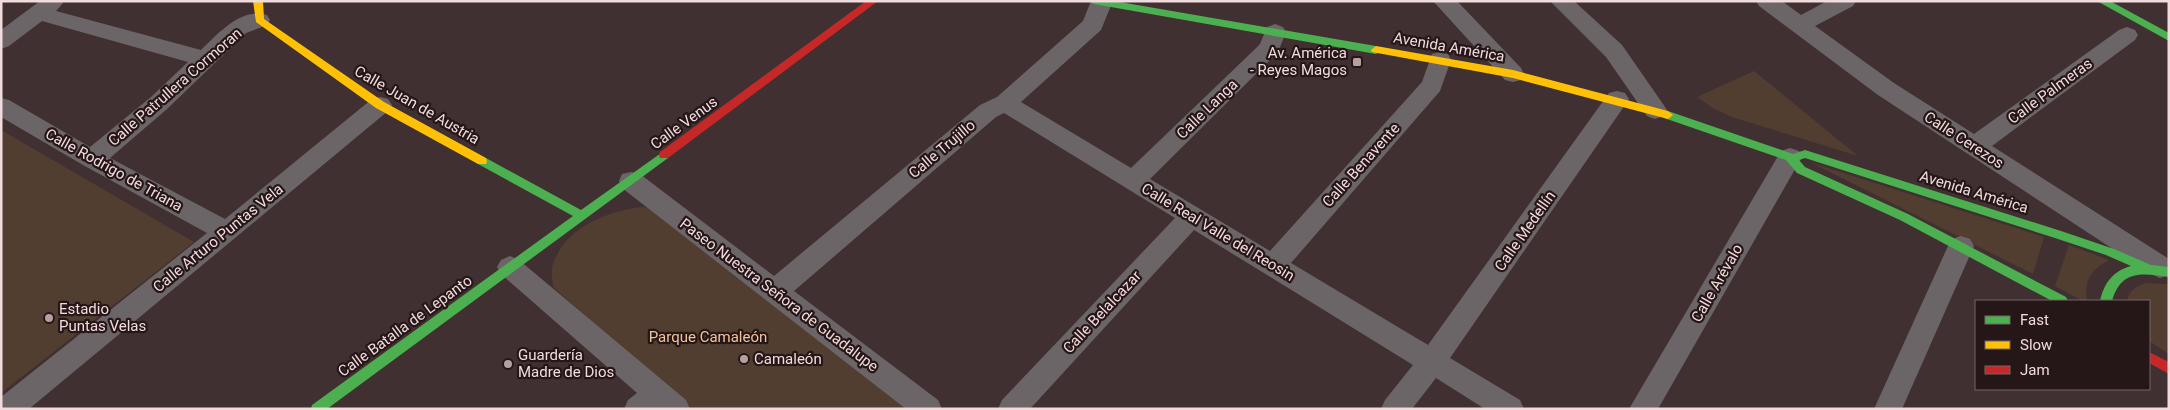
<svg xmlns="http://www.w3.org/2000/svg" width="2170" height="410" viewBox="0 0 2170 410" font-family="Roboto,sans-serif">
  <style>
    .green { fill: #513e31 }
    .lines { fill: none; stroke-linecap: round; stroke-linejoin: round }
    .street { fill: #6c6568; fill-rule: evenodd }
    .fast { fill: #4caf50; fill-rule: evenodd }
    .slow { fill: #ffc107; fill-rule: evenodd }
    .jam { fill: #c62828; fill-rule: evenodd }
    .poi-dot { fill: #b49fa1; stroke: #251617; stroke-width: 2 }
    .labels { text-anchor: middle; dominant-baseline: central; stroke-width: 4.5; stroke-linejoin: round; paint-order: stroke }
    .street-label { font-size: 15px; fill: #f2dbdd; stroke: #251617 }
    .poi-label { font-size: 15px; fill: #f2dbdd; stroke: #251617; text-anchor: start }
    .park-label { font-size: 15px; fill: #f5c39b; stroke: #251617 }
  </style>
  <rect width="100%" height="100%" fill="#413032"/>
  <path class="green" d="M 1754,71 L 1858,156 L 1732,117 L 1713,108 L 1697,97 Z
    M 1,130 L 194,242 L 1,393 Z
    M 1812,163 L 2044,237 L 2033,274 Z
    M 643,207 L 657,211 L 910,409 L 689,409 L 553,287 C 553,282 551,274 552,268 C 562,228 607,211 643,207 Z
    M 2069,245 L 2109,260 C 2091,270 2084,279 2087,301 L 2083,301 L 2055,286 Z
    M 2147,283 L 2169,284 L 2169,354 L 2149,341 L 2149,301 L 2127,301 C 2129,290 2137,286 2147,283 Z"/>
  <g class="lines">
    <path class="street" d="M 40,1 L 62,1 L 63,3 L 56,11 L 201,50 C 218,34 241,7 267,15 L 270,20 L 267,25 L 246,33 L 167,109 L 110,158 L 225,219 L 372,99 L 380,97 L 388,99 L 392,105 L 388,111 L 29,409 L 1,409 L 1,397 L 207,233 L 83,165 L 1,117 L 1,98 L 9,100 L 90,147 L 151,97 L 188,62 L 42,21 L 9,46 L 1,49 L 1,30 Z
      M 1091,1 L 1111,1 L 1112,3 L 1101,30 L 1021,102 L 1131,168 L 1253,51 L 1260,44 L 1267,27 L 1275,24 L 1283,27 L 1286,32 L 1278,52 L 1150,179 L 1270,251 L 1422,82 L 1432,54 L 1440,52 L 1448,54 L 1451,60 L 1440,91 L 1291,263 L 1428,345 L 1609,93 L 1617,91 L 1625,93 L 1629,99 L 1625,105 L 1450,358 L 1520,400 L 1524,409 L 1485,409 L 1436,378 L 1412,409 L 1381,409 L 1385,400 L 1413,365 L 1194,230 L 1030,409 L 998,409 L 1002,400 L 1175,218 L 1004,113 L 996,117 L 794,291 L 938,400 L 942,409 L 906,409 L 622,188 L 619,181 L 622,174 L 631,172 L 640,174 L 774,276 L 980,105 L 997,97 L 1083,21 Z
      M 1433,1 L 1457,1 L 1521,68 L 1524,74 L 1521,80 L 1513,82 L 1505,80 Z
      M 1550,1 L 1574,1 L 1622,45 L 1663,104 L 1667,110 L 1663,116 L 1655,119 L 1647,116 L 1606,57 Z
      M 1756,1 L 1782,1 L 1801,15 L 1827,1 L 1856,1 L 1853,6 L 1815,26 L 1894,83 L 1974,134 L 2119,30 L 2127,27 L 2135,30 L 2138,35 L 2135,40 L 1992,146 L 2169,259 L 2169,275 L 2160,278 L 2151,274 L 1878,95 L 1759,6 Z
      M 1790,148 L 1799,151 L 1802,157 L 1658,409 L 1629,409 L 1781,151 Z
      M 1961,236 L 1970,239 L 1974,246 L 1902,409 L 1874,409 L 1948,246 L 1952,239 Z
      M 510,256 L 519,260 L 686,400 L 690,409 L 624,409 L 628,400 L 637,393 L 501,274 L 497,267 L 501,260 Z"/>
    <path class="fast" d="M 1089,1 L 1114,1 L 1376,46 L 1381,50 L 1376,54 L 1094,4 Z
      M 2097,1 L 2110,1 L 2169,33 L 2169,41 Z
      M 1668,111 L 1793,154 L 1805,150 L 2061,231 L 2114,249 L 2151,265 L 2169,267 L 2169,277 C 2141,273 2121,270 2112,301 L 2100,301 C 2104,283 2113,271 2131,266 L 2106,255 L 2055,238 L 1805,158 L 1799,160 L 1805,167 L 1908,214 L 2066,297 L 2068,301 L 2052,301 L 1900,220 L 1797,173 L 1786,160 L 1664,118 L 1663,115 Z
      M 664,151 L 669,155 L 668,158 L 327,409 L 311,409 L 312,405 L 573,216 L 478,164 L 477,161 L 478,158 L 486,158 L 581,210 Z"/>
    <path class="slow" d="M 253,1 L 263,1 L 264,19 L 384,102 L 486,158 L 487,161 L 486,164 L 478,164 L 376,108 L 256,22 Z
      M 1376,46 L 1513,70 L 1668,111 L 1673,115 L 1668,119 L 1513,78 L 1372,52 L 1371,50 Z"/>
    <path class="jam" d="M 866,1 L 878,1 L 668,158 L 660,158 L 659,155 L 660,152 Z
      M 2149,352 L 2169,362 L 2169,374 L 2149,363 Z"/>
  </g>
  <g class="poi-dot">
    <rect x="1352" y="57" width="10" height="10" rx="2.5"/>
    <circle cx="49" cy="318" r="5"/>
    <circle cx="744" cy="359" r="5"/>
    <circle cx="508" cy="364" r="5"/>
  </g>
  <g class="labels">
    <g class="street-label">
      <text transform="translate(1449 47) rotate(10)">Avenida América</text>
      <text transform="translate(175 87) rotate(-41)">Calle Patrullera Cormoran</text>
      <text transform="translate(2050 91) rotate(-36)">Calle Palmeras</text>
      <text transform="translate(417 105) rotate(30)">Calle Juan de Austria</text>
      <text transform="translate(1207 109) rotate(-44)">Calle Langa</text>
      <text transform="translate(684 123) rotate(-36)">Calle Venus</text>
      <text transform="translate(1964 140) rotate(33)">Calle Cerezos</text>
      <text transform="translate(942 149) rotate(-40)">Calle Trujillo</text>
      <text transform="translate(1361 165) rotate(-48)">Calle Benavente</text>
      <text transform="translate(114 170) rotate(29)">Calle Rodrigo de Triana</text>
      <text transform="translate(1974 192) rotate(17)">Avenida América</text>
      <text transform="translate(1525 231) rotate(-55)">Calle Medellín</text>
      <text transform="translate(1218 232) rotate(31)">Calle Real Valle del Reosin</text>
      <text transform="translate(218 238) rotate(-39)">Calle Arturo Puntas Vela</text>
      <text transform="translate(1717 283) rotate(-60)">Calle Arévalo</text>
      <text transform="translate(779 295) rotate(37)">Paseo Nuestra Señora de Guadalupe</text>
      <text transform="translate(1102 312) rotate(-47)">Calle Belalcazar</text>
      <text transform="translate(405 326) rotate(-36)">Calle Batalla de Lepanto</text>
    </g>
    <g class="poi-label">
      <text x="1347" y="53" text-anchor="end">Av. América<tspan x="1347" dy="17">- Reyes Magos</tspan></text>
      <text x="59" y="309">Estadio<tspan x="59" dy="17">Puntas Velas</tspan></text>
      <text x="518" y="355">Guardería<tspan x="518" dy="17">Madre de Dios</tspan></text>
      <text x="754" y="359">Camaleón</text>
    </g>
    <g class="park-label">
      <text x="708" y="337">Parque Camaleón</text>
    </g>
  </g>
  <rect width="2170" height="410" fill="none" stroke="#f2dbdd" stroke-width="5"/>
  <rect x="1975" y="300" width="175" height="90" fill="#251617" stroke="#776566"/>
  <rect x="1985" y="316" width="25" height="8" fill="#4caf50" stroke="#776566"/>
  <text x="2020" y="325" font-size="15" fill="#f2dbdd">Fast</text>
  <rect x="1985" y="341" width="25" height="8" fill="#ffc107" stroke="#776566"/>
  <text x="2020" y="350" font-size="15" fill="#f2dbdd">Slow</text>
  <rect x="1985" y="366" width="25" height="8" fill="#c62828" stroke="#776566"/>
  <text x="2020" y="375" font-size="15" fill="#f2dbdd">Jam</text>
</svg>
